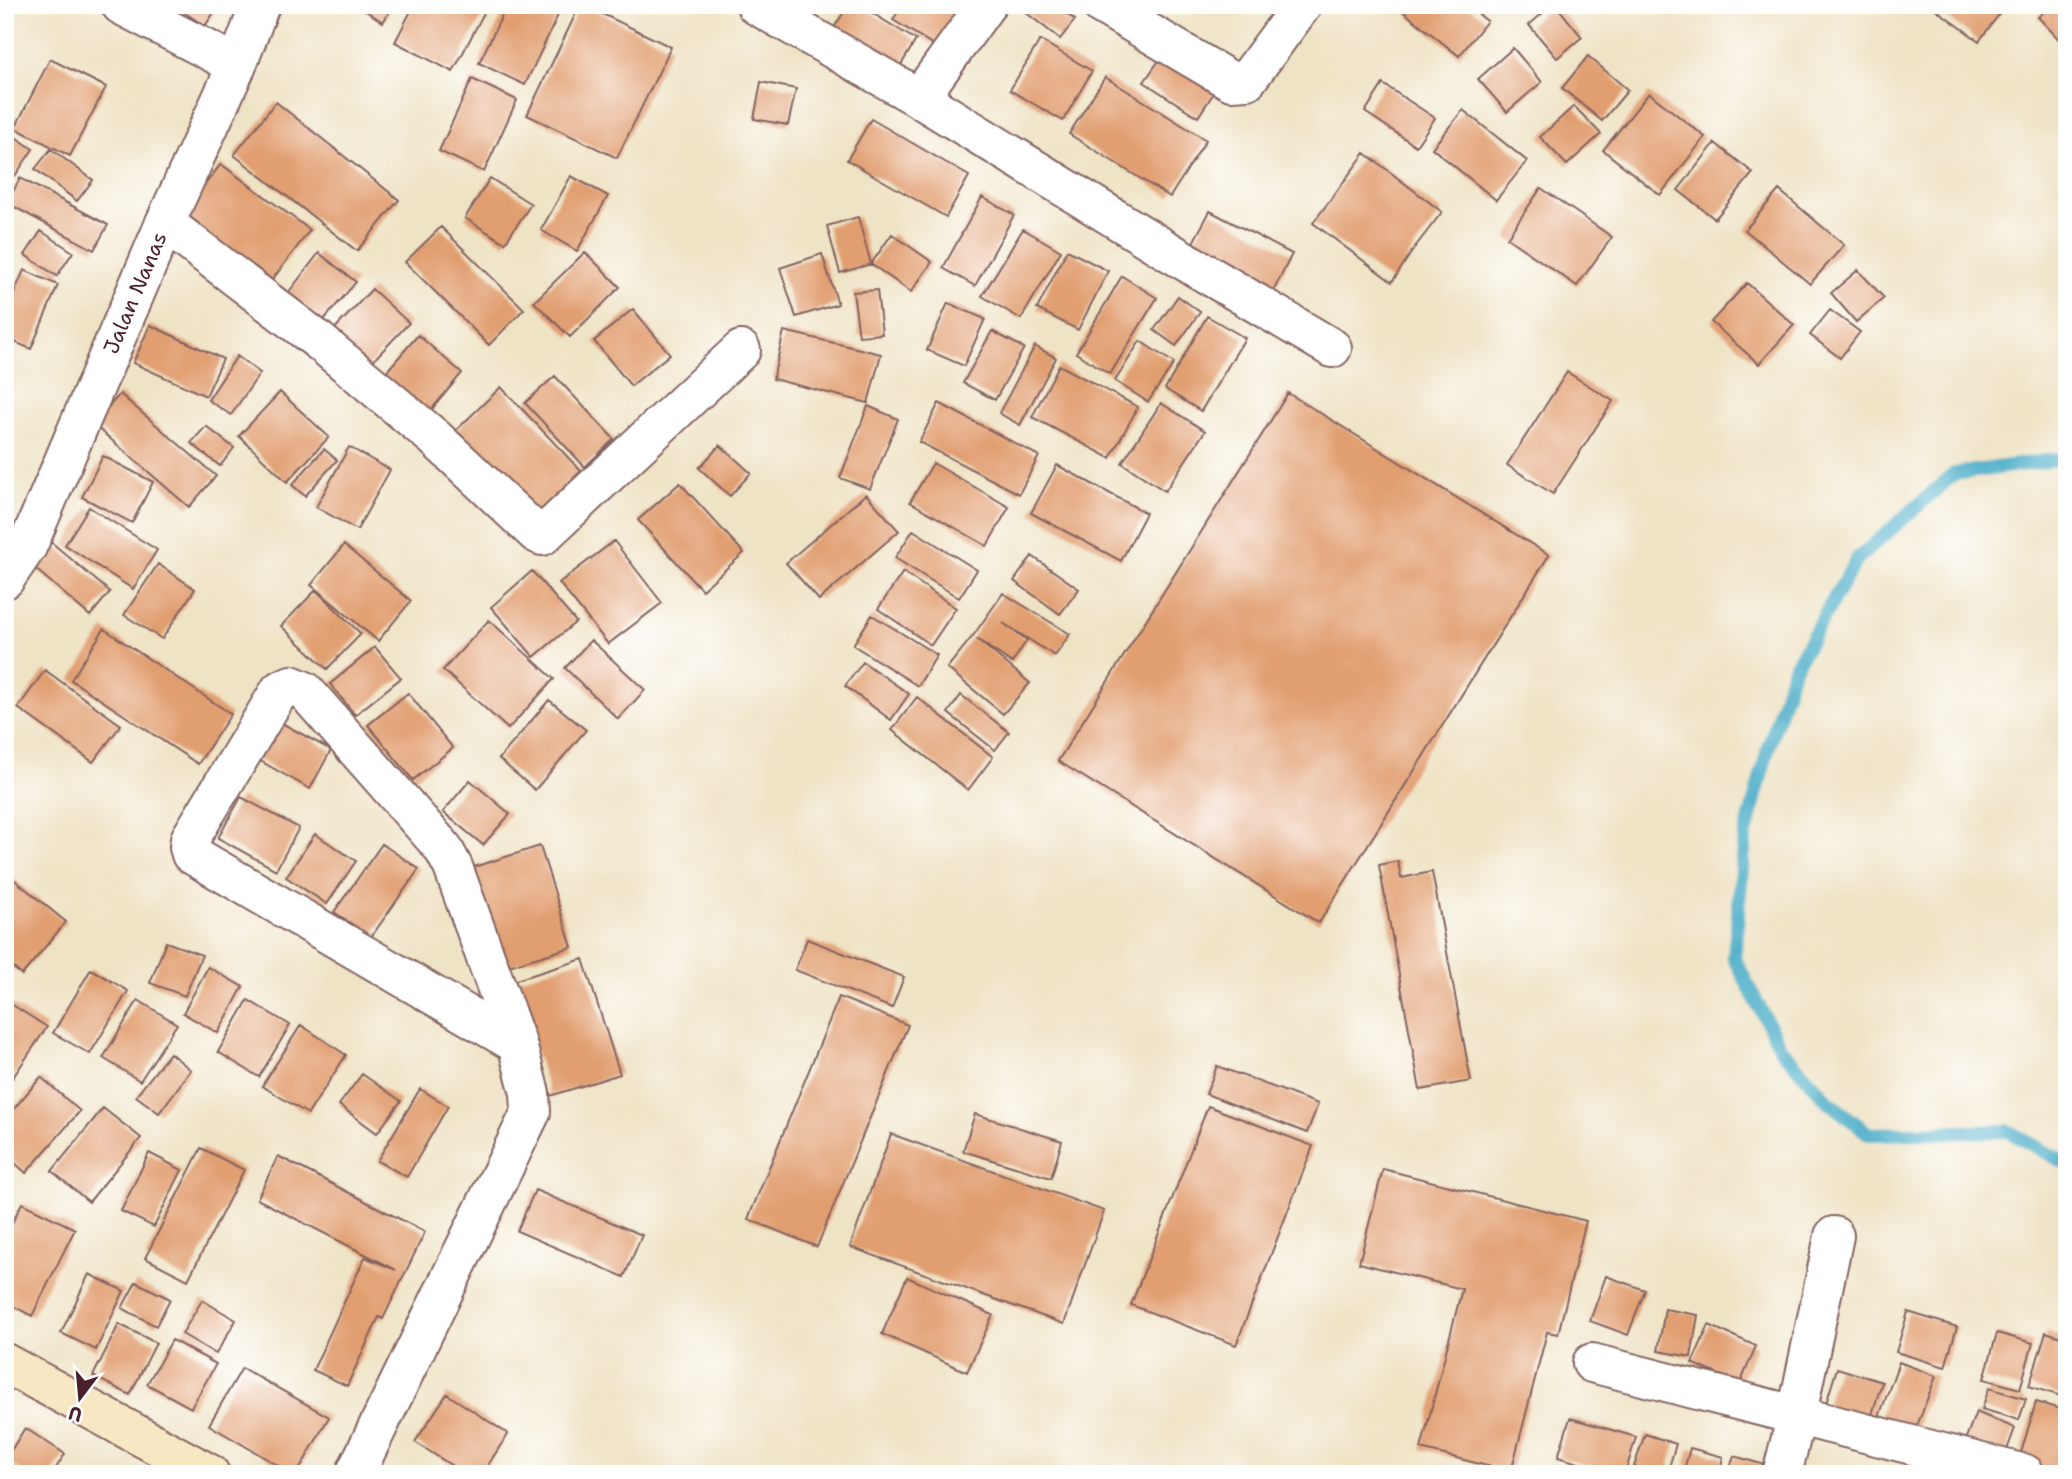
<svg xmlns="http://www.w3.org/2000/svg" width="2072" height="1479" viewBox="0 0 2072 1479" font-family="'Shantell Sans',sans-serif">
  <style>
    .lines { fill: none; stroke-linecap: round; stroke-linejoin: round }
    .stream { stroke: #47abc6; stroke-width: 14 }
    .building { fill: #e19e70 }
    .minor-casing { stroke: #846461; stroke-width: 42 }
    .secondary-casing { stroke: #846461; stroke-width: 42 }
    .minor { stroke: #fff; stroke-width: 38 }
    .secondary { stroke: #f8e7c3; stroke-width: 38 }
    .labels { text-anchor: middle; dominant-baseline: central; stroke-width: 6; stroke-linejoin: round; paint-order: stroke }
    .street-label { font-size: 21px; fill: #4a1f2b; stroke: #fff }
  </style>
  <rect width="100%" height="100%" fill="#fff"/>
  <filter id="ink" filterUnits="userSpaceOnUse"><feTurbulence type="fractalNoise" baseFrequency=".0143" numOctaves="2"/><feDisplacementMap in="SourceGraphic" scale="14" xChannelSelector="R" yChannelSelector="G"/><feConvolveMatrix kernelMatrix="1 2 1 2 8 2 1 2 1" color-interpolation-filters="sRGB"/></filter>
  <filter id="wash" filterUnits="userSpaceOnUse"><feTurbulence type="fractalNoise" baseFrequency=".00686" numOctaves="4" result="noise"/><feDisplacementMap in="SourceGraphic" scale="28" xChannelSelector="R" yChannelSelector="G"/><feGaussianBlur stdDeviation="1.57" result="paint"/><feColorMatrix in="noise" values="0 0 0 0 0 0 0 0 0 0 0 0 0 0 0 0 0 1.4 0 .05"/><feComposite in="paint" operator="in"/></filter>
  <g filter="url(#wash)">
    <rect width="100%" height="100%" fill="#efe3c5"/>
    <g class="lines">
      <path class="stream" d="M 2067,458 L 1954,474 L 1857,559 L 1793,670 L 1769,745 L 1745,837 L 1734,958 L 1781,1049 L 1830,1103 L 1869,1134 L 2008,1131 L 2067,1164"/>
    </g>
    <g id="blocks">
      <path class="building" d="M 173,5 L 219,5 L 205,26 Z
        M 357,5 L 394,5 L 383,22 Z
        M 414,5 L 488,5 L 453,72 L 395,42 Z
        M 507,5 L 549,5 L 560,11 L 525,85 L 479,63 Z
        M 580,5 L 584,5 L 671,47 L 617,158 L 527,115 Z
        M 848,5 L 859,5 L 916,40 L 899,68 L 834,28 Z
        M 902,5 L 954,5 L 960,9 L 937,47 L 893,20 Z
        M 1029,5 L 1055,5 L 1075,20 L 1060,39 L 1024,11 Z
        M 1395,5 L 1467,5 L 1487,21 L 1459,56 Z
        M 1552,5 L 1556,5 L 1582,37 L 1557,58 L 1529,25 Z
        M 1930,5 L 2006,5 L 1979,41 Z
        M 2051,5 L 2067,5 L 2067,48 L 2038,17 Z
        M 1040,40 L 1092,71 L 1063,121 L 1010,90 Z
        M 1513,48 L 1542,82 L 1507,112 L 1478,79 Z
        M 1162,56 L 1215,91 L 1198,117 L 1144,82 Z
        M 1588,56 L 1628,90 L 1602,121 L 1562,88 Z
        M 50,59 L 106,87 L 70,156 L 15,128 Z
        M 1105,77 L 1206,140 L 1170,197 L 1069,134 Z
        M 472,79 L 517,100 L 484,172 L 439,151 Z
        M 761,82 L 796,89 L 788,125 L 754,119 Z
        M 1383,84 L 1435,118 L 1416,146 L 1365,112 Z
        M 1649,93 L 1705,137 L 1660,195 L 1603,150 Z
        M 276,102 L 399,200 L 357,251 L 234,155 Z
        M 1574,106 L 1601,134 L 1567,165 L 1540,137 Z
        M 1463,110 L 1527,161 L 1496,200 L 1432,148 Z
        M 871,119 L 969,176 L 946,217 L 847,160 Z
        M 5,130 L 33,149 L 15,176 L 5,170 Z
        M 1715,143 L 1753,173 L 1715,219 L 1678,190 Z
        M 51,149 L 93,180 L 77,201 L 35,169 Z
        M 1365,153 L 1442,212 L 1415,247 L 1392,282 L 1313,223 Z
        M 221,164 L 310,230 L 265,289 L 176,222 Z
        M 571,176 L 608,196 L 577,251 L 541,230 Z
        M 20,178 L 108,225 L 94,250 L 7,203 Z
        M 490,178 L 531,204 L 505,243 L 465,218 Z
        M 1541,188 L 1612,237 L 1577,286 L 1507,238 Z
        M 1779,190 L 1844,245 L 1810,284 L 1745,230 Z
        M 982,197 L 1014,215 L 975,286 L 943,268 Z
        M 1210,211 L 1292,254 L 1272,294 L 1189,250 Z
        M 858,217 L 871,264 L 840,273 L 827,226 Z
        M 441,227 L 524,309 L 489,345 L 405,262 Z
        M 1023,229 L 1061,251 L 1021,319 L 982,296 Z
        M 41,231 L 73,252 L 57,276 L 25,255 Z
        M 892,234 L 932,262 L 911,292 L 871,264 Z
        M 1067,250 L 1108,271 L 1078,330 L 1037,309 Z
        M 585,252 L 620,287 L 570,337 L 534,302 Z
        M 319,253 L 356,282 L 323,321 L 288,293 Z
        M 822,254 L 838,304 L 796,317 L 780,268 Z
        M 24,270 L 58,285 L 31,349 L 5,338 L 5,314 Z
        M 1858,270 L 1884,298 L 1856,322 L 1831,293 Z
        M 1122,276 L 1157,298 L 1110,374 L 1076,353 Z
        M 1747,283 L 1794,325 L 1759,364 L 1711,322 Z
        M 372,289 L 409,323 L 366,368 L 329,335 Z
        M 877,290 L 882,334 L 859,336 L 853,292 Z
        M 1178,296 L 1200,312 L 1176,346 L 1154,330 Z
        M 948,303 L 985,319 L 964,366 L 927,350 Z
        M 633,309 L 670,354 L 631,386 L 594,341 Z
        M 1830,310 L 1860,332 L 1840,358 L 1810,335 Z
        M 1207,316 L 1245,338 L 1201,411 L 1165,389 Z
        M 150,325 L 223,359 L 206,396 L 133,363 Z
        M 784,331 L 881,354 L 868,403 L 773,379 Z
        M 992,331 L 1024,348 L 995,400 L 963,383 Z
        M 418,335 L 462,373 L 426,416 L 381,378 Z
        M 1140,341 L 1174,363 L 1148,402 L 1115,381 Z
        M 1035,346 L 1056,358 L 1020,425 L 999,413 Z
        M 237,356 L 260,373 L 231,415 L 208,400 Z
        M 1059,365 L 1138,407 L 1110,458 L 1032,417 Z
        M 1567,372 L 1613,401 L 1553,494 L 1507,465 Z
        M 555,376 L 614,439 L 585,467 L 525,403 Z
        M 501,387 L 581,471 L 533,518 L 451,435 Z
        M 280,392 L 329,437 L 287,482 L 239,436 Z
        M 1288,393 L 1549,555 L 1319,923 L 1058,761 Z
        M 120,394 L 216,476 L 189,507 L 93,424 Z
        M 939,403 L 1039,456 L 1019,494 L 919,442 Z
        M 1161,403 L 1205,431 L 1165,491 L 1122,463 Z
        M 868,406 L 898,419 L 870,489 L 840,478 Z
        M 206,426 L 234,448 L 220,466 L 191,443 Z
        M 720,445 L 751,473 L 730,496 L 699,468 Z
        M 349,447 L 390,470 L 357,530 L 316,507 Z
        M 324,449 L 337,460 L 305,496 L 292,485 Z
        M 103,456 L 153,482 L 132,523 L 82,497 Z
        M 933,463 L 1009,507 L 987,546 L 910,502 Z
        M 1057,465 L 1146,513 L 1121,561 L 1031,513 Z
        M 680,483 L 744,553 L 702,590 L 638,520 Z
        M 866,494 L 899,531 L 819,600 L 786,563 Z
        M 89,507 L 157,550 L 133,589 L 65,545 Z
        M 913,530 L 977,570 L 959,598 L 895,558 Z
        M 614,541 L 662,603 L 608,644 L 559,583 Z
        M 51,542 L 110,592 L 90,616 L 31,565 Z
        M 344,545 L 411,601 L 378,641 L 311,585 Z
        M 1032,556 L 1079,589 L 1060,614 L 1014,581 Z
        M 158,564 L 195,589 L 162,639 L 124,615 Z
        M 532,571 L 576,622 L 534,657 L 491,607 Z
        M 903,572 L 956,608 L 931,645 L 878,609 Z
        M 316,590 L 361,634 L 327,669 L 281,626 Z
        M 1003,593 L 1070,634 L 1055,656 L 1003,623 L 1027,640 L 1012,663 L 977,639 L 1030,683 L 1003,714 L 947,668 L 973,636 Z
        M 872,615 L 937,655 L 918,686 L 853,645 Z
        M 489,620 L 554,679 L 508,729 L 443,670 Z
        M 104,629 L 231,714 L 198,764 L 71,680 Z
        M 591,640 L 645,690 L 618,719 L 565,668 Z
        M 375,647 L 401,678 L 355,715 L 330,684 Z
        M 863,662 L 909,694 L 891,720 L 845,686 Z
        M 45,670 L 121,725 L 93,762 L 18,708 Z
        M 408,693 L 453,748 L 413,780 L 368,725 Z
        M 961,695 L 1009,732 L 995,750 L 948,713 Z
        M 917,697 L 993,757 L 968,790 L 892,730 Z
        M 549,700 L 586,730 L 535,790 L 499,759 Z
        M 278,721 L 331,750 L 310,789 L 257,759 Z
        M 470,780 L 510,814 L 483,845 L 443,812 Z
        M 241,797 L 299,828 L 276,870 L 218,838 Z
        M 315,834 L 356,861 L 327,904 L 286,877 Z
        M 382,844 L 419,869 L 371,937 L 334,912 Z
        M 540,846 L 572,947 L 502,968 L 471,868 Z
        M 1398,861 L 1401,878 L 1432,872 L 1471,1081 L 1420,1090 L 1379,865 Z
        M 5,872 L 66,922 L 22,975 L 5,961 Z
        M 807,939 L 904,977 L 892,1008 L 795,970 Z
        M 166,942 L 202,955 L 185,996 L 150,983 Z
        M 583,959 L 620,1074 L 550,1096 L 513,981 Z
        M 208,967 L 243,987 L 218,1033 L 183,1013 Z
        M 91,969 L 128,991 L 90,1054 L 53,1033 Z
        M 839,997 L 908,1025 L 817,1247 L 748,1219 Z
        M 138,1000 L 177,1024 L 140,1081 L 103,1058 Z
        M 248,1000 L 290,1025 L 259,1077 L 218,1052 Z
        M 8,1002 L 47,1027 L 5,1089 L 5,1007 Z
        M 301,1025 L 346,1055 L 308,1114 L 262,1086 Z
        M 170,1053 L 191,1070 L 159,1113 L 136,1096 Z
        M 1217,1066 L 1318,1104 L 1307,1133 L 1206,1094 Z
        M 362,1074 L 401,1101 L 377,1133 L 339,1105 Z
        M 41,1077 L 80,1111 L 26,1173 L 5,1154 L 5,1119 Z
        M 420,1089 L 448,1106 L 407,1177 L 377,1161 Z
        M 1208,1106 L 1313,1146 L 1236,1345 L 1131,1305 Z
        M 103,1108 L 141,1138 L 89,1202 L 52,1171 Z
        M 975,1114 L 1062,1141 L 1051,1178 L 963,1151 Z
        M 891,1134 L 1104,1211 L 1064,1324 L 850,1247 Z
        M 201,1148 L 244,1170 L 188,1280 L 145,1258 Z
        M 149,1153 L 182,1170 L 154,1227 L 121,1211 Z
        M 278,1156 L 425,1232 L 383,1319 L 379,1317 L 347,1386 L 313,1370 L 365,1257 L 396,1270 L 257,1199 Z
        M 1383,1169 L 1586,1221 L 1558,1334 L 1547,1332 L 1511,1472 L 1421,1449 L 1462,1289 L 1359,1263 Z
        M 535,1190 L 642,1235 L 624,1277 L 517,1231 Z
        M 22,1203 L 75,1229 L 32,1316 L 5,1302 L 5,1237 Z
        M 89,1274 L 124,1291 L 96,1350 L 61,1333 Z
        M 1606,1276 L 1645,1290 L 1628,1335 L 1590,1321 Z
        M 907,1277 L 993,1315 L 967,1372 L 882,1334 Z
        M 136,1282 L 170,1299 L 156,1326 L 122,1308 Z
        M 202,1300 L 236,1320 L 216,1354 L 182,1334 Z
        M 1665,1309 L 1698,1315 L 1691,1357 L 1658,1351 Z
        M 1908,1312 L 1957,1327 L 1945,1367 L 1896,1352 Z
        M 119,1324 L 156,1343 L 130,1395 L 93,1376 Z
        M 1709,1325 L 1756,1346 L 1740,1384 L 1692,1363 Z
        M 2046,1332 L 2067,1339 L 2067,1398 L 2029,1386 Z
        M 1997,1333 L 2033,1343 L 2020,1389 L 1984,1379 Z
        M 172,1340 L 216,1364 L 191,1408 L 147,1384 Z
        M 1899,1362 L 1936,1376 L 1915,1431 L 1879,1417 Z
        M 242,1368 L 329,1417 L 297,1474 L 293,1474 L 209,1425 Z
        M 1837,1368 L 1882,1382 L 1870,1421 L 1825,1407 Z
        M 1989,1388 L 2026,1399 L 2019,1420 L 1982,1409 Z
        M 447,1394 L 508,1434 L 482,1474 L 465,1474 L 415,1442 Z
        M 2036,1402 L 2067,1411 L 2067,1449 L 2059,1474 L 2042,1474 L 2017,1466 Z
        M 1976,1412 L 2015,1428 L 2004,1458 L 1964,1443 Z
        M 1570,1418 L 1636,1437 L 1625,1474 L 1616,1474 L 1558,1457 Z
        M 25,1428 L 65,1454 L 52,1474 L 26,1474 L 5,1460 Z
        M 1645,1434 L 1676,1444 L 1667,1474 L 1653,1474 L 1634,1467 Z
        M 1690,1448 L 1723,1457 L 1719,1474 L 1683,1474 Z
        M 1734,1456 L 1775,1468 L 1773,1474 L 1728,1474 Z"/>
    </g>
  </g>
  <g filter="url(#ink)">
    <use href="#blocks" fill-opacity="0" stroke="#846461" stroke-width="2"/>
    <g class="lines">
      <g class="minor-casing">
        <g id="minor">
          <path d="M 121,5 L 237,65"/>
          <path d="M 756,5 L 919,98 L 1163,248 L 1332,348"/>
          <path d="M 1102,5 L 1231,81 L 1247,80 L 1302,5"/>
          <path d="M 919,98 L 986,5"/>
          <path d="M 165,223 L 319,341 L 435,438 L 536,533 L 542,536 L 741,350"/>
          <path id="s1" d="M 5,579 L 28,545 L 165,223 L 237,65 L 260,5"/>
          <path d="M 1592,1363 L 2025,1474"/>
          <path d="M 355,1474 L 531,1112 L 530,1093 L 517,1044 L 453,867 L 443,848 L 305,691 L 291,685 L 280,690 L 190,839 L 189,847 L 191,854 L 517,1044"/>
          <path d="M 1782,1474 L 1797,1414 L 1834,1236"/>
        </g>
      </g>
      <g class="secondary-casing">
        <path id="secondary" d="M 5,1363 L 210,1474"/>
      </g>
      <use href="#minor" class="minor"/>
      <use href="#secondary" class="secondary"/>
    </g>
  </g>
  <g class="labels">
    <g class="street-label">
      <text stroke="none"><textPath href="#s1" startOffset="315">Jalan Nanas</textPath></text>
    </g>
  </g>
  <rect width="2072" height="1479" fill="none" stroke="#fff" stroke-width="28"/>
  <g transform="translate(80 1398) rotate(196)" stroke="#ffffff" stroke-width="5" paint-order="stroke">
  <path d="M0-5L12 26L0 18L-12 26Z" fill="#4a1f2b"/>
  <text y="-10" font-size="19" font-weight="bold" text-anchor="middle" fill="#4a1f2b">U</text>
  </g>
</svg>
